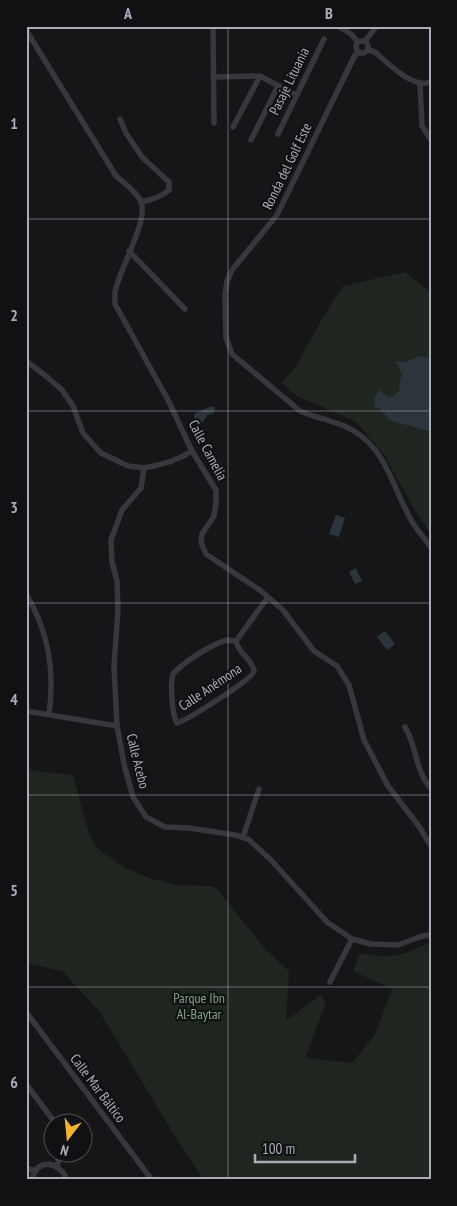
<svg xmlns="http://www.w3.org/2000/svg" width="457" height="1206" viewBox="0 0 457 1206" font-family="'PT Sans Narrow',sans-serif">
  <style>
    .green { fill: #1e261f }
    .water { fill: #2c353c }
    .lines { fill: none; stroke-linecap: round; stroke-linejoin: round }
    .street { stroke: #37383d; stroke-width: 5.5 }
    .grid { fill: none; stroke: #a8adb8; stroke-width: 1; stroke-opacity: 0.55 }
    .labels { text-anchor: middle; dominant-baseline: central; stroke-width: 4.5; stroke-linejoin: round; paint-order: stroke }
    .street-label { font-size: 14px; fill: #a8adb8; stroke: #111113 }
    .park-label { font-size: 14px; fill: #7fa381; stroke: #111113 }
    .neatline { fill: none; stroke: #a8adb8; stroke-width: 2 }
    .grid-label { font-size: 16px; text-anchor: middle; font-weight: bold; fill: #a8adb8 }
  </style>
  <rect width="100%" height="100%" fill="#161618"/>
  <path class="green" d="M 405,272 L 431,293 L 431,534 L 416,512 L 384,455 L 357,422 L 297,396 L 281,383 L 294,369 L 323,317 L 343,286 Z
    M 218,458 L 226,471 L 218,475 L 211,461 Z
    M 26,770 L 73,775 L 88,831 L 98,849 L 125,868 L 149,878 L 176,885 L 210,886 L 217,889 L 266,950 L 289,971 L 286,1021 L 320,995 L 326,1002 L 305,1058 L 352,1063 L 376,1033 L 392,989 L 353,971 L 359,955 C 368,952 378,957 388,956 C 403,956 417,948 431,942 L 431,1180 L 204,1180 L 178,1141 L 99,1011 L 62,971 L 26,963 Z"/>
  <path class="water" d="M 420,356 L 431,358 L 431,432 L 389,420 L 381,409 L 374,407 L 375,397 L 379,390 L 388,397 L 392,397 L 399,391 L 400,380 L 402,374 L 395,361 L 404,362 Z
    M 211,406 L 215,407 L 214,413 L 207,415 L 203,422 L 200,424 L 195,421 L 194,414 Z
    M 336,515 L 345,518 L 339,537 L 329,534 Z
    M 356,568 L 362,581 L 355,584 L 349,572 Z
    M 385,631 L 395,644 L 387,650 L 377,637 Z"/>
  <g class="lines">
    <path class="street" d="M 213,26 L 214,123
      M 338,26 L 351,34 L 358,42
      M 26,30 L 116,176 C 124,183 137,192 141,202 C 149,220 119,270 115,292 C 115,296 115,300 115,304 L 168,400 L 192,451 L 216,490 L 216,504 L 214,516 L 202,534 L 201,542 L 206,554 L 261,591 L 283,610 L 314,651 L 337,666 L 349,685 L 364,740 L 388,786 L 418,825 L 431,846
      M356 47a6 6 0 1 1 12 0a6 6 0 1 1-12 0Z
      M 365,41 L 377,26
      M 368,50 L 375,52 C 388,63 412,89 431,82
      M 359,52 L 355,55 L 277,215 L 232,270 L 227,281 L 225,295 L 226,338 L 232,354 L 300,411 C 318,419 338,421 354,431 C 388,451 394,493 413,523 C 418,532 426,539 431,548
      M 213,77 L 260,76 L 296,95
      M 420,84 L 422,126 L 431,140
      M 120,119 L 126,133 L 142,157 L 169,182 L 169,190 C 161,197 152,200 141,202
      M 233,127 L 260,76
      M 278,134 L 324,39
      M 251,140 L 278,86
      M 129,251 L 185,309
      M 26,361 L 46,376 L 62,390 L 73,406 L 83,433 L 101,453 L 128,466 L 144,468
      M 192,451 C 177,461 162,465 144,468 L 141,488 L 122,510 L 111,540 L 112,562 L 117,581 L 118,610 L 114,666 L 117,726 L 124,764 L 133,797 L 146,817 L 165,827 L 189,828 L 235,835 L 248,839 L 271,860 L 327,922 L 352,939 L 371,944 L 398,945 L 422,936 L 431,935
      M 26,594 C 49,632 55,671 49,715
      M 227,640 L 236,641 C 237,652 253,660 254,671 C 255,678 187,720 177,723 C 172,715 170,684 173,674 C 182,663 212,644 227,640 Z
      M 236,641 L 268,597
      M 26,711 L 117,726
      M 405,727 C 417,746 415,772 431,788
      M 243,837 L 259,789
      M 330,982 L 352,939
      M 26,1012 L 152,1180
      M 26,1084 L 56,1124
      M 57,1166 L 60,1154
      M 26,1168 L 36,1171
      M 32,1180 C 36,1157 60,1161 67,1180"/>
  </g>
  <path class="grid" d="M 228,26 L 228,1180M 26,219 L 431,219M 26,411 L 431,411M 26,603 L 431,603M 26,795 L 431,795M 26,987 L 431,987"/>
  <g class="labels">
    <g class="street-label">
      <text transform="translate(289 81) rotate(-64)">Pasaje Lituania</text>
      <text transform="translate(287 166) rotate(-64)">Ronda del Golf Este</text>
      <text transform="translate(208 450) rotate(62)">Calle Camelia</text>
      <text transform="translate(210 687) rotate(-34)">Calle Anémona</text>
      <text transform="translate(138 761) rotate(76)">Calle Acebo</text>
      <text transform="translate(98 1088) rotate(53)">Calle Mar Báltico</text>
    </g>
    <g class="park-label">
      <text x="199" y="998">Parque Ibn<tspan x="199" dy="16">Al-Baytar</tspan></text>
    </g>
  </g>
  <rect width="457" height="1206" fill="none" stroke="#111113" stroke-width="55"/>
  <g transform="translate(68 1138) rotate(196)"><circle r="24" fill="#111113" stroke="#4d4f55"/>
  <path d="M0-4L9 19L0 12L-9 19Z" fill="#f2b134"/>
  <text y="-8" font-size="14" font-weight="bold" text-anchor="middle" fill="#a8adb8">N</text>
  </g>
  <path d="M255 1154v8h100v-8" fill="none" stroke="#a8adb8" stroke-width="2.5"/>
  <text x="262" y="1154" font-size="15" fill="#a8adb8" stroke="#111113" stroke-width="4" paint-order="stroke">100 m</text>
  <rect x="28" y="28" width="402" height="1150" class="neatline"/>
  <g class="grid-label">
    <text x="128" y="19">A</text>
    <text x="329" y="19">B</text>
    <text x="14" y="129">1</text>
    <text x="14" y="321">2</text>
    <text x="14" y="513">3</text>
    <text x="14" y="705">4</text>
    <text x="14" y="896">5</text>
    <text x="14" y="1088">6</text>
  </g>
</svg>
